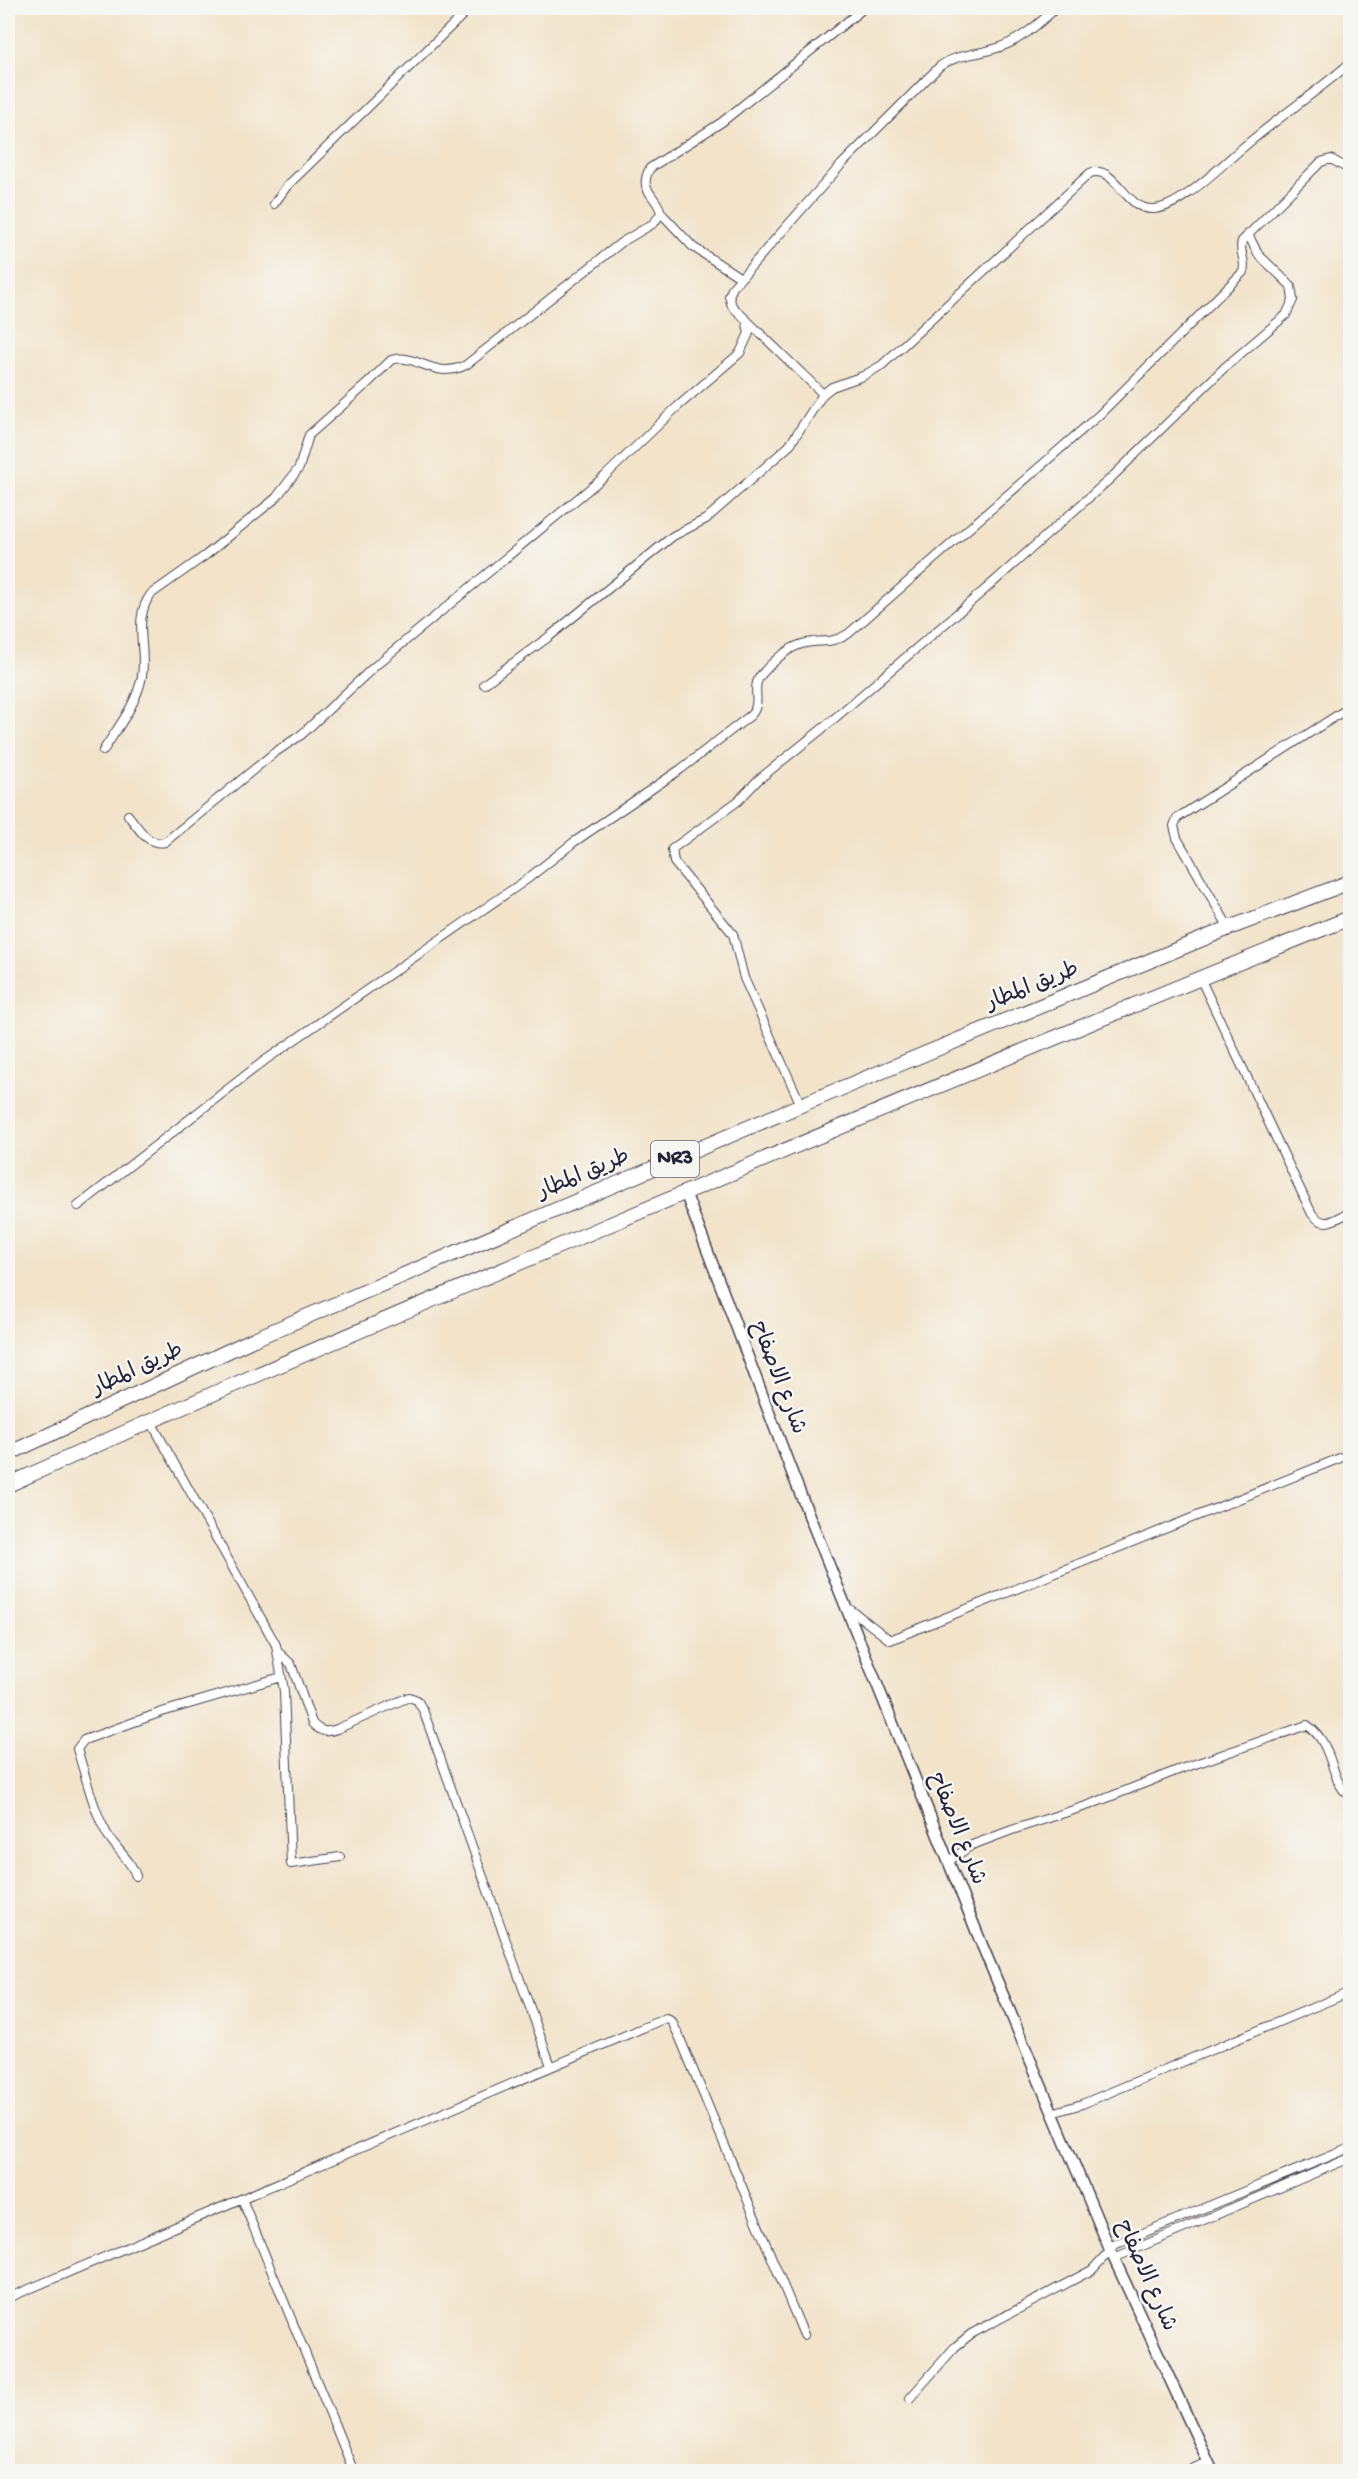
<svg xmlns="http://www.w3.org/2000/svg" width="1358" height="2479" viewBox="0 0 1358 2479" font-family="'Gochi Hand','Playpen Sans Arabic',sans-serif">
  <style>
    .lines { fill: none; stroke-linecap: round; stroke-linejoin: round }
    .street-casing { stroke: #413f50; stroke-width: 10 }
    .secondary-casing { stroke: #413f50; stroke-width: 13 }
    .highway-casing { stroke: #413f50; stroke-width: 16 }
    .street { stroke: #fff; stroke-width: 8 }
    .secondary { stroke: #fff; stroke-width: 10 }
    .highway { stroke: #fff; stroke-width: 14 }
    .labels { text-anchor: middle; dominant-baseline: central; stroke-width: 5; stroke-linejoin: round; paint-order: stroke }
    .shield { fill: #f6f6f2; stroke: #626272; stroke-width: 1.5 }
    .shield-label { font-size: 21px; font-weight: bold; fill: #22223b }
    .street-label { font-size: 22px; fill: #22223b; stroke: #f6f6f2 }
  </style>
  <rect width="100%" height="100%" fill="#f6f6f2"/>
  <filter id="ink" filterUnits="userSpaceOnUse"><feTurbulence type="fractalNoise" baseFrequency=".0167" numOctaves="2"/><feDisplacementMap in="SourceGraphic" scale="12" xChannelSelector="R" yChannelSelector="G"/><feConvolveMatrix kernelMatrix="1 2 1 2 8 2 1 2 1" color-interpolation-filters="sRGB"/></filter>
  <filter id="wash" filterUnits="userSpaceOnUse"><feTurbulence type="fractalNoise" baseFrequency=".008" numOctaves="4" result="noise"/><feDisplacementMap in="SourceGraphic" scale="24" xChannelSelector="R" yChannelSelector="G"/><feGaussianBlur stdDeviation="1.35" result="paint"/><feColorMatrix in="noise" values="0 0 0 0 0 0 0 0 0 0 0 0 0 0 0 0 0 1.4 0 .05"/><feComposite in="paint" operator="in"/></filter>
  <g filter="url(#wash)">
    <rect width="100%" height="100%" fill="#f2e3c9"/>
  </g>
  <g filter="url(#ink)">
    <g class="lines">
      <g class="street-casing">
        <path id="street" d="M 274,204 L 287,186 L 470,8
          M 661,213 L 693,247 L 741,278
          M 823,394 L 732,306 L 729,296 L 733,287 L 841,165 L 940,66 C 957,54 975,55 994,49 C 1019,42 1037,25 1056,8
          M 484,684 L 550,636 L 673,536 L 706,519 L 789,446 L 823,394 L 832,387 L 863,376 L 882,365 L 1090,173 C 1116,164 1124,210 1153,209 C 1180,209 1224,162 1246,145 C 1280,116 1317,92 1350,63
          M 103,751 C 118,727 137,704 142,676 C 147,648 132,619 151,594 L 206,555 L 276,498 L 299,468 L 309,435 L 369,382 L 391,360 C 417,352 433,381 466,365 L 622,242 L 654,223 L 661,213 C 657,194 637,192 650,168 L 722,122 L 864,8
          M 128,815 C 138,827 147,846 165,842 L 274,753 L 301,735 L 375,666 L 605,476 L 677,407 L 740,353 L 749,333 L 746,319
          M 1229,928 L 1177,838 L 1174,826 L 1177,818 L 1350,707
          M 1200,978 L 1312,1214 C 1326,1230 1334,1218 1350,1213
          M 801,1105 L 744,978 L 733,934 L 674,862 L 672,849 L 738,801 L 758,780 L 822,729 L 988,587 L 1111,478 L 1225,367 L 1286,315 L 1293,300 L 1291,286 L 1258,254 L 1248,234
          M 78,1206 L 264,1061 L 526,880 L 574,842 L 681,769 L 751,715 C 763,702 750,688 761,675 C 770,664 787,648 802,644 C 820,639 830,645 848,634 L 1099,415 L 1243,272 C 1247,260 1238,252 1242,241 L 1321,162 L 1331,159 L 1350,170
          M 150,1420 L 276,1645 L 277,1651 L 291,1664 L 312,1723 C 320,1732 326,1733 337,1729 L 409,1697 L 417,1700 L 423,1710 L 551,2066
          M 847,1607 L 890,1640 L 1350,1454
          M 277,1651 L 284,1691 L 291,1864 L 340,1857
          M 949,1861 L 972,1845 L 1012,1830 L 1089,1805 L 1178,1770 L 1307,1725 C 1335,1744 1329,1782 1350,1796
          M 136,1876 C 131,1860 116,1849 107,1834 C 93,1809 86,1777 77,1749 L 84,1740 L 162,1712 L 281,1677
          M 1052,2113 L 1082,2104 L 1350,1992
          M 242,2199 L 354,2472
          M 1109,2247 L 1350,2148
          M 1114,2258 L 1350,2158
          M 8,2298 L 666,2018 L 672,2022 L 679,2036 L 804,2335
          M 910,2398 L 955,2347 L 971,2334 L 1092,2270 L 1105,2256 L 1111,2252
          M 1184,2472 L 1209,2462"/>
      </g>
      <g class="secondary-casing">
        <path id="secondary" d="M 685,1192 L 794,1478 L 982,1945 L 1111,2252 L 1213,2472"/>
      </g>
      <g class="highway-casing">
        <path id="highway" d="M 8,1454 L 254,1339 L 801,1105 L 1229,928 L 1350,882
          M 8,1485 C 201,1397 397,1315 592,1232 C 844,1125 1096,1019 1350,918"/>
      </g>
      <use href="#street" class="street"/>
      <use href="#secondary" class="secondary"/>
      <use href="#highway" class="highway"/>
    </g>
  </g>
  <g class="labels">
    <rect class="shield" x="651" y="1141" width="48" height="36" rx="4.5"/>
    <g class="shield-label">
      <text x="675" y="1159">NR3</text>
    </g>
    <g class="street-label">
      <text transform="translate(1033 987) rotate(-22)">طريق المطار</text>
      <text transform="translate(584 1175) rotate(-23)">طريق المطار</text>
      <text transform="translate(138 1370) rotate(-25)">طريق المطار</text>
      <text transform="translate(777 1378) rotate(69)">شارع الاصفاح</text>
      <text transform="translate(956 1829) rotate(68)">شارع الاصفاح</text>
      <text transform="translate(1145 2276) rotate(66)">شارع الاصفاح</text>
    </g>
  </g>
  <rect width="1358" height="2479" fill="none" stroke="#f6f6f2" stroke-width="30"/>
</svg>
